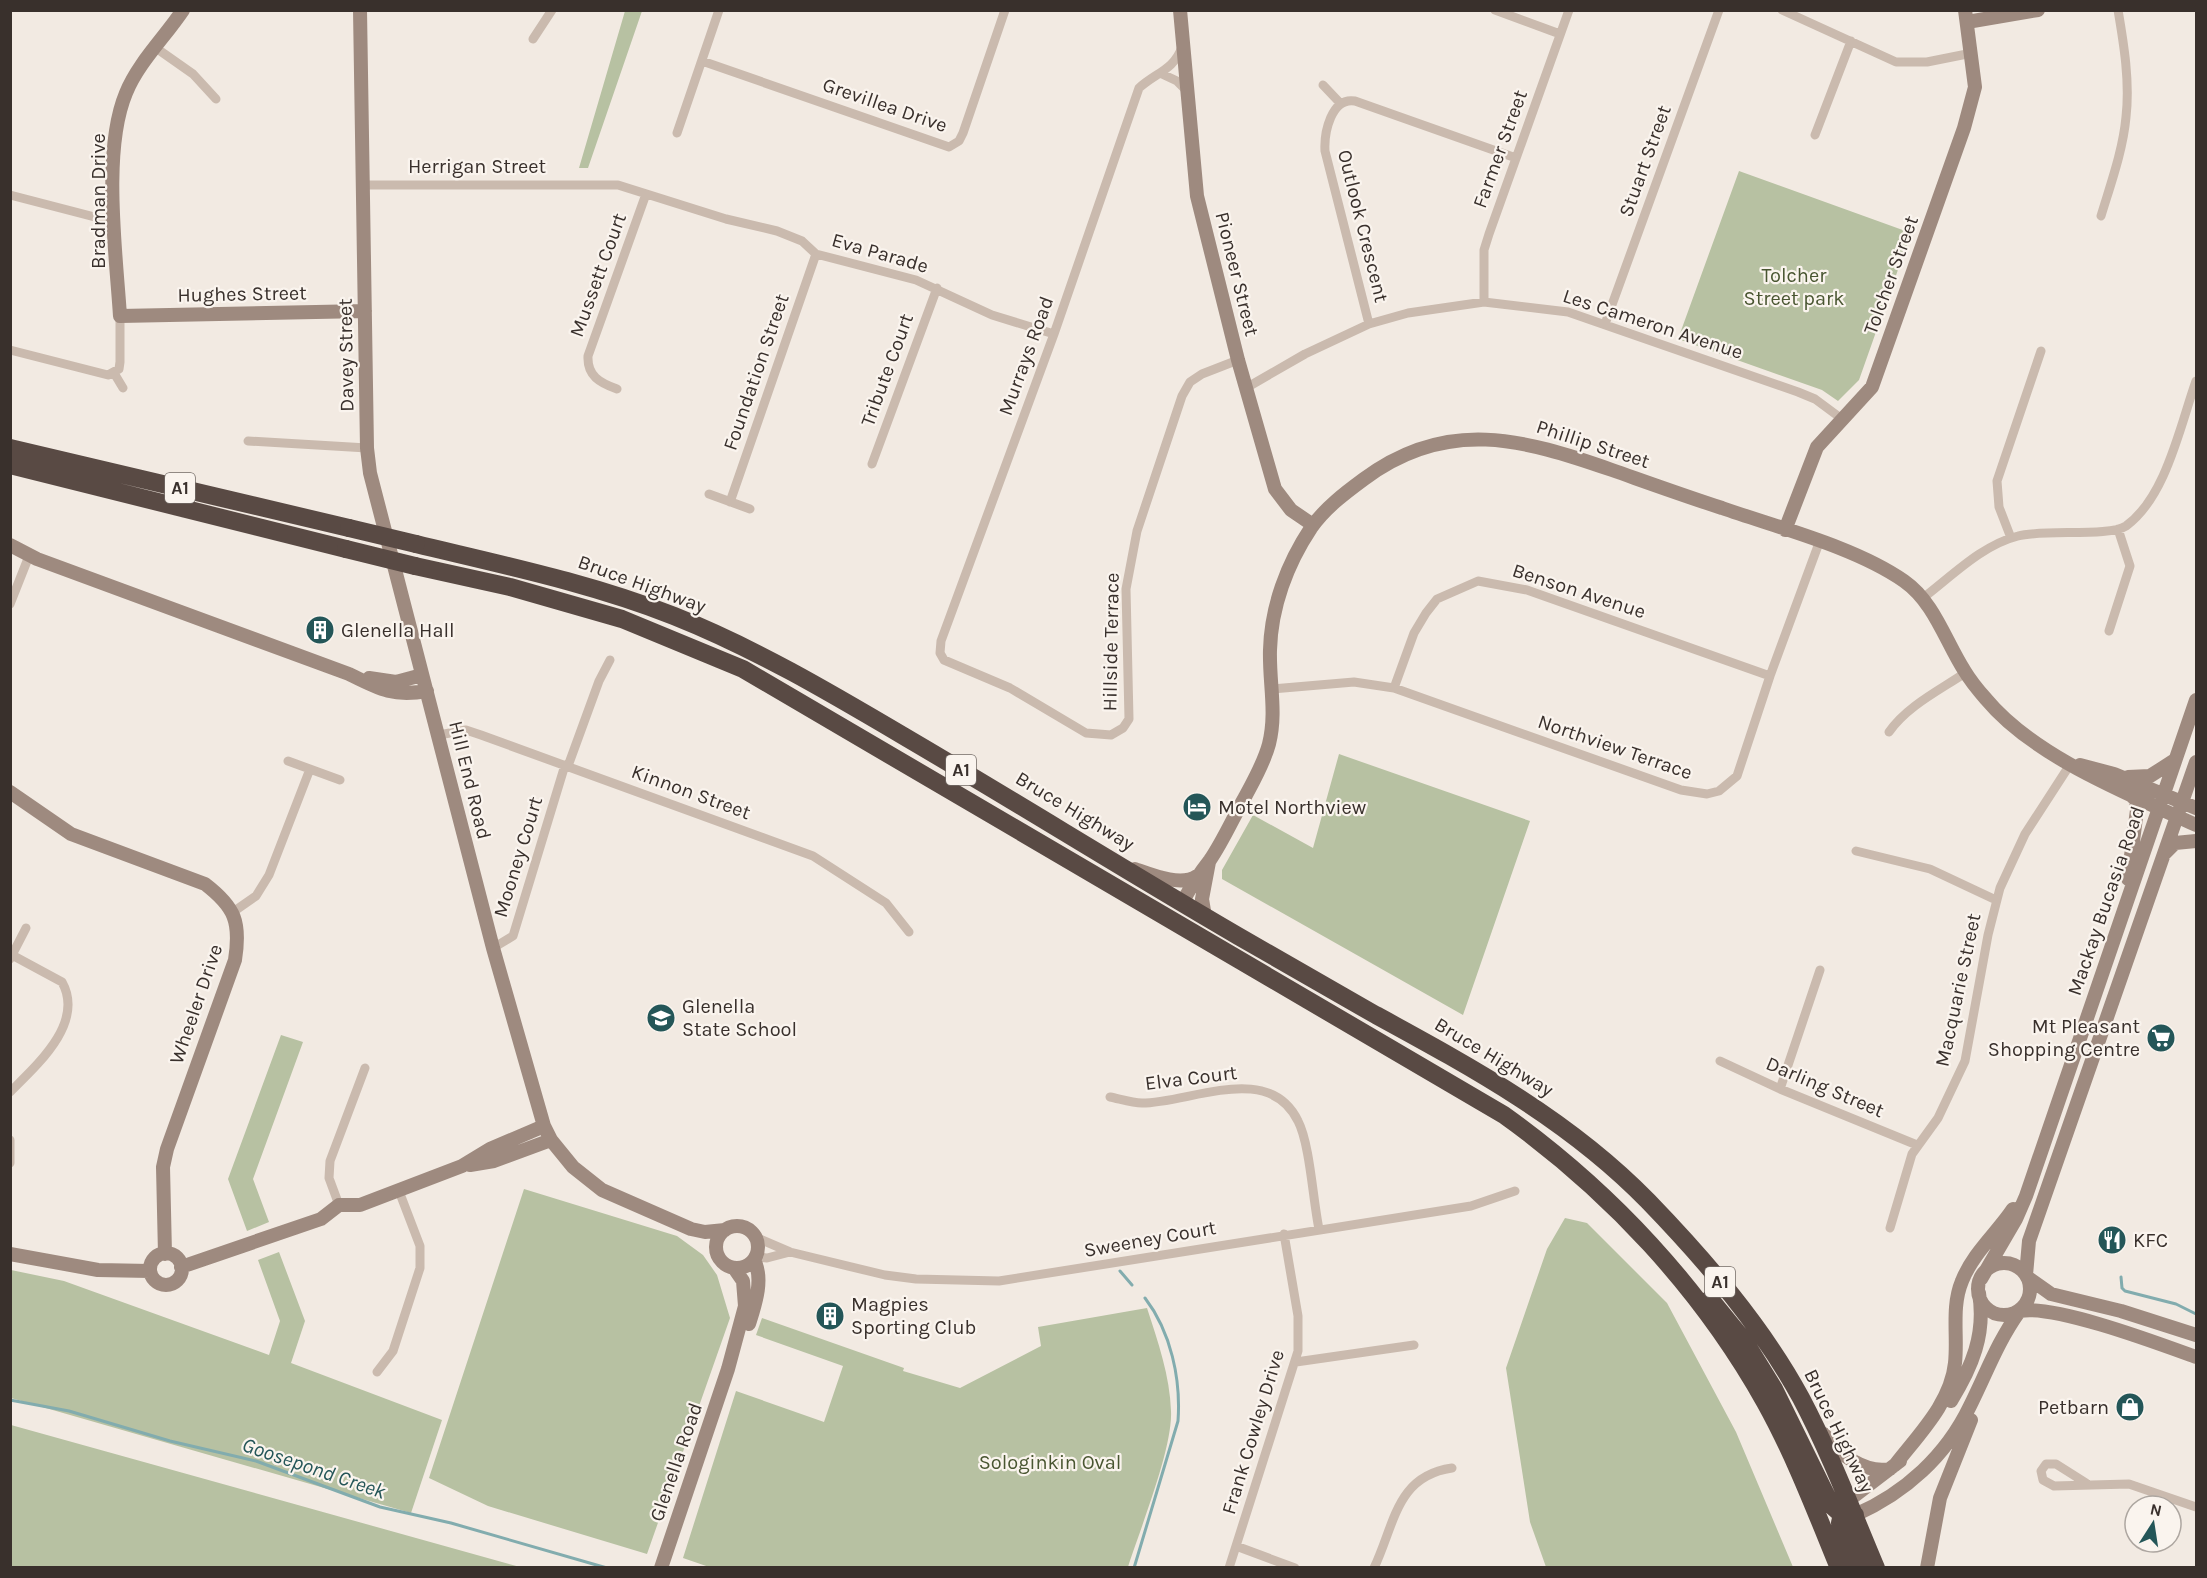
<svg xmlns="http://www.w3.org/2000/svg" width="2207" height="1578" viewBox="0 0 2207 1578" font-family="Karla,sans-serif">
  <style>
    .green { fill: #b7c1a2 }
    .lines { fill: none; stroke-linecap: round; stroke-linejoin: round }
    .stream { stroke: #82acae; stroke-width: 3 }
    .street { stroke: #cabaae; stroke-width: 9 }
    .secondary { stroke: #9e8a7f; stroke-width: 14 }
    .highway { stroke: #594a44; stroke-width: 18 }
    .highway-bridge { stroke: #594a44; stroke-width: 18 }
    .labels { text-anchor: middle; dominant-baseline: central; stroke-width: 4.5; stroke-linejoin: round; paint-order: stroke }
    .shield { fill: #faf4ee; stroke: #736b66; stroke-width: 1.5 }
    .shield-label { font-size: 18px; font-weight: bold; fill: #39302c }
    .street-label { font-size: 20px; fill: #39302c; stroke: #faf4ee }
    .park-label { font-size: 20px; fill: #495631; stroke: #faf4ee }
    .poi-label { font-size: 20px; fill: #39302c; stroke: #faf4ee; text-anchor: start }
    .water-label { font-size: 21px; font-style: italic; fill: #245658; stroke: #faf4ee }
  </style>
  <rect width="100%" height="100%" fill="#f2eae2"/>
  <path class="green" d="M 625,11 L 642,11 L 588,168 L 579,168 Z
    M 1739,171 L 1911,233 L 1859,380 L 1838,401 L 1822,390 L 1678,339 Z
    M 1339,754 L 1530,821 L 1463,1015 L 1222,879 L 1222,870 L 1253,815 L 1313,848 Z
    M 281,1035 L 303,1042 L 253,1179 L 269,1222 L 247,1231 L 228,1179 Z
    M 524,1189 L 677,1236 L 703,1255 L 717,1275 L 730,1318 L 647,1554 L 488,1506 L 429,1478 Z
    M 1565,1218 L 1587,1223 L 1667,1303 L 1736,1432 L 1793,1567 L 1546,1567 L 1530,1522 L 1506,1368 L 1547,1249 Z
    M 279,1252 L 305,1321 L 291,1363 L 442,1420 L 411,1513 L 11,1398 L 11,1270 L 64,1281 L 269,1355 L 280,1321 L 258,1260 Z
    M 1147,1308 C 1158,1342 1170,1376 1171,1411 C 1173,1448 1140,1529 1128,1567 L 712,1568 L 683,1558 L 736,1391 L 824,1422 L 843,1366 L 756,1335 L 762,1318 L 904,1368 L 903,1371 L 960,1388 L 1041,1346 L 1038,1327 Z
    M 10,1425 L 11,1425 L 520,1567 L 11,1567 Z"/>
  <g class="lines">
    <path class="stream" d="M 1120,1271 L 1132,1285
      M 2121,1277 L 2122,1288 L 2125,1291 L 2176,1304 L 2196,1314
      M 10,1400 L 69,1411 L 170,1441 L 256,1461 L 380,1507 L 451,1523 L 607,1568
      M 1134,1568 L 1178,1421 C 1181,1379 1171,1332 1145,1298"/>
    <path class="street" d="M 1495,10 L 1560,34
      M 1782,10 L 1896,62 L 1927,62 L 1972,53
      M 533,39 L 552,10
      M 1182,47 C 1174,70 1155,73 1139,88 L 1054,334 L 941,641 L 940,653 L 944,660 L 1010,688 L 1086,733 L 1111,735 L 1123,728 L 1129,719 L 1126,589 L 1137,531 L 1182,396 L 1190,382 L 1202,374 L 1238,360
      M 156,48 L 193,74 L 216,99
      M 702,61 L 949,147 L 959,141 L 963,133 L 1005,10
      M 1162,74 L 1177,81 L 1187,91
      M 1323,85 L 1341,104
      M 677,133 L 719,10
      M 1815,135 L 1851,41
      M 363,185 L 618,185 L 726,219 L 777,231 L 802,241 L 816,254 L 916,280 L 992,315 L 1054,334
      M 10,195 L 114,222
      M 2101,216 C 2111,183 2123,150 2126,117 C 2130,82 2124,45 2118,10
      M 1484,302 L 1484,250 L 1489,234 L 1569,10
      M 1369,324 L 1325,151 C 1324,133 1331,97 1355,101 L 1516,158
      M 1605,324 L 1719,10
      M 10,350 L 108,375 L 119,369 L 120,362 L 120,316
      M 114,373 L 123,388
      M 1246,388 L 1305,354 L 1369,324 L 1408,313 L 1484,302 L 1568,312 L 1798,392 L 1815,399 L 1842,419
      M 617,389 C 600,383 587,376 588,356 L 646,194
      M 248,441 L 367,448
      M 872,464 L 937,288
      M 709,494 L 750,509
      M 730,502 L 816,254
      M 2011,538 L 1999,507 L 1997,481 L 2041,351
      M 1923,598 C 1952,576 1982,545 2018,536 C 2043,529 2110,537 2126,526 C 2166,497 2180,426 2196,381
      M 10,604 L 29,556
      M 2109,631 L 2130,566 L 2118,529
      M 1394,688 L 1414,633 L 1426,613 L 1437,599 L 1478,581 L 1527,590 L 1770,676
      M 1272,689 L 1354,682 L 1394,688 L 1681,790 L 1707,794 L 1719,791 L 1737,776 L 1770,676 L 1819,543
      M 1889,732 C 1907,706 1940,690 1965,673
      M 439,735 L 466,730 L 481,735 L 813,856 L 886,903 L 909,932
      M 288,761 L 340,780
      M 568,766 L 599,681 L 610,660
      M 1856,851 L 1930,869 L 1996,900
      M 233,912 L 256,896 L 269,875 L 310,769
      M 493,948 L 513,936 L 565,765
      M 10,959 L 26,928
      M 1720,1061 L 1780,1089 L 1917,1145
      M 1780,1089 L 1820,970
      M 10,1092 C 37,1065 85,1023 62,982 L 12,955
      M 1110,1097 C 1120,1099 1132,1103 1142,1103 C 1190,1103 1269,1061 1298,1121 C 1310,1144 1313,1201 1319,1229
      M 10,1140 L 10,1163
      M 339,1205 L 329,1178 L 330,1161 L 365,1068
      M 1890,1228 L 1912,1154 L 1938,1118 L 1965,1061 L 1988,935 L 2000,888 L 2025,834 L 2071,763
      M 755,1237 L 790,1252 L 885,1275 L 916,1279 L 999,1281 L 1471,1206 L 1515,1191
      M 755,1257 L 767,1258 L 790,1252
      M 1296,1362 L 1414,1345
      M 377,1372 L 393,1351 L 420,1268 L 420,1246 L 399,1191
      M 2086,1483 L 2056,1464 L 2046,1464 L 2041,1471 L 2043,1480 L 2054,1486 L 2129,1484 L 2196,1507
      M 1236,1546 L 1295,1568
      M 1229,1568 L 1298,1351 L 1298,1316 L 1284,1234
      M 1374,1568 C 1395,1524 1396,1476 1452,1468"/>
    <path class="secondary" d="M 183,10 C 165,37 138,63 126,93 C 102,150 116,253 120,316 L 365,311
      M 360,10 L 367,448 L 370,473 L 493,948 L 544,1126 L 551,1140 L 573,1167 L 602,1190 L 691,1229 L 705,1232 L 725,1230
      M 1180,10 L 1197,196 L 1238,360 L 1275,489 L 1291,510 L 1313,525
      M 1967,22 L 2038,10
      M 1785,530 L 1817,447 L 1872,387 L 1964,128 L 1975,87 L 1965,10
      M 10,545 L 37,559 L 349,674 C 379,689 393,697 427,691
      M 369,678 L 396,682 L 422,675
      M 2080,765 L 2114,774 L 2196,808
      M 2128,777 L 2150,776 L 2175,760
      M 10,792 L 71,834 L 205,884 C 235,907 241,922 235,960 L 167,1149 L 163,1167 L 165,1254
      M 2164,854 L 2175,843 L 2196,841
      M 1135,869 C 1152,875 1181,887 1197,876
      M 2128,879 L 2137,810 L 2136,800 L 2129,793
      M 1182,903 C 1190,888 1199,874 1210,860 C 1223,841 1233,818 1245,797 C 1254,780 1264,763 1269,744 C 1277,712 1269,683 1270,650 C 1271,607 1287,564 1311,528 C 1325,508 1345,493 1364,479 C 1447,417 1523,439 1612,470 C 1649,483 1685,496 1722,508 C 1779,528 1855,547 1904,581 C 1934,602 1945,640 1964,670 C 1970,680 1978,690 1986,699 C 2034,757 2129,794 2196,825
      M 1205,917 L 1202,899 L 1209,862
      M 470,1165 L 494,1161 L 551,1140
      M716 1247a21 21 0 1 1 42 0a21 21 0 1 1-42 0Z
      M150 1269a16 16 0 1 1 32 0a16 16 0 1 1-32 0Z
      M 10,1254 L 98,1270 L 150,1271
      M1978 1289a26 26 0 1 1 52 0a26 26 0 1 1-52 0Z
      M 181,1267 L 321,1219 L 339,1205 L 360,1205 L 462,1166 L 490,1149 L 544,1126
      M 2026,1275 L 2029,1241 L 2196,762
      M 2027,1277 L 2051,1294 L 2121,1311 L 2196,1335
      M 1981,1279 L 2016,1219 L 2026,1196 L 2196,700
      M 2020,1311 C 2054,1304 2160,1344 2196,1357
      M 749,1324 C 755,1305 764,1279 754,1260
      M 1951,1401 C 1972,1367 1986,1334 1979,1293
      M 1824,1434 C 1837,1454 1866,1474 1890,1469
      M 1895,1465 C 1918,1435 1951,1403 1955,1363 C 1958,1336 1951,1307 1962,1281 C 1973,1253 1997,1233 2013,1209
      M 1849,1500 L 1900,1461
      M 1855,1515 C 1905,1493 1946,1456 1970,1406 C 1986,1374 1998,1341 2019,1312
      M 661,1568 L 728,1369 L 745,1306 L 743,1281 L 734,1268
      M 1927,1568 L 1940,1498 L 1971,1420"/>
    <path class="highway" d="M 10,448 L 349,528
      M 10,465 L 346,549
      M 416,544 C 503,565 590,583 674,616 C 757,649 834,695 912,741 C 1021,805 1128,872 1238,936 C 1283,962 1328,988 1374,1014 C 1473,1068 1569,1120 1648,1201 C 1705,1260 1762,1326 1801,1398 C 1830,1453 1852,1511 1876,1568
      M 415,566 L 510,587 L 622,619 L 743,669 L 1504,1115 C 1610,1191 1701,1288 1765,1402 C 1794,1454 1816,1512 1839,1568
      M 1710,1299 L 1745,1342 L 1774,1389 L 1831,1505 L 1840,1513 L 1855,1515
      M 1844,1505 L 1840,1523 L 1858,1568"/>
    <path class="highway-bridge" d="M 349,528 L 416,544
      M 346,549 L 415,566"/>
  </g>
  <defs>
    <g id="building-disc" transform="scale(1.5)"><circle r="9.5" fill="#245658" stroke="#faf4ee"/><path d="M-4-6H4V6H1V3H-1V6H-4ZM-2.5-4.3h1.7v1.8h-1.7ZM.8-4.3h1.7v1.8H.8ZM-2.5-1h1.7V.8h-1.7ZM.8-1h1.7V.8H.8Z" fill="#fff"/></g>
    <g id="hotel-disc" transform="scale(1.5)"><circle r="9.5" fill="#245658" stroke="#faf4ee"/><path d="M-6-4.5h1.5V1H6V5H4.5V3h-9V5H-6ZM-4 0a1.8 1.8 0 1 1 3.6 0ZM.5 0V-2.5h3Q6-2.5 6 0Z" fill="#fff"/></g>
    <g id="school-disc" transform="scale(1.5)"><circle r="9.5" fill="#245658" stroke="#faf4ee"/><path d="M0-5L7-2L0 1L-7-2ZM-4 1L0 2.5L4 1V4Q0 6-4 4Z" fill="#fff"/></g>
    <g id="supermarket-disc" transform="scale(1.5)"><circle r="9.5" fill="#245658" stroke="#faf4ee"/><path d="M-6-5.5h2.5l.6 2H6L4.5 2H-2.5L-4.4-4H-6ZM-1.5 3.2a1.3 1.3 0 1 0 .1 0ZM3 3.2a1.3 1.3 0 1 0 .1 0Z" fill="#fff"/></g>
    <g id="restaurant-disc" transform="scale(1.5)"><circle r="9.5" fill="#245658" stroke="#faf4ee"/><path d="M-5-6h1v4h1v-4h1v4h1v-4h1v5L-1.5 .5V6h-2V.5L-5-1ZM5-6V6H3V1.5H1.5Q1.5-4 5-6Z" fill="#fff"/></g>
    <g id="shop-disc" transform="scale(1.5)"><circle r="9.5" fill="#245658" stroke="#faf4ee"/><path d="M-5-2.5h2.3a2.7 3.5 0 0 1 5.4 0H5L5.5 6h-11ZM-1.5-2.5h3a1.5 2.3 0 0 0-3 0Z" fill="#fff"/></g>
  </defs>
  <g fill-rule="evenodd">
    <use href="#building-disc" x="320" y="630"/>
    <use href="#hotel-disc" x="1197" y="807"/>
    <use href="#school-disc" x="661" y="1018"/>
    <use href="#supermarket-disc" x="2161" y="1038"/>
    <use href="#restaurant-disc" x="2112" y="1240"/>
    <use href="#building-disc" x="830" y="1316"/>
    <use href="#shop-disc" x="2130" y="1407"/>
  </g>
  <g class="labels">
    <g class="shield">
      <rect x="165" y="473" width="30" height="30" rx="4.5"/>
      <rect x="946" y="755" width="30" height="30" rx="4.5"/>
      <rect x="1705" y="1267" width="30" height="30" rx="4.5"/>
    </g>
    <g class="shield-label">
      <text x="180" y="488">A1</text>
      <text x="961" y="770">A1</text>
      <text x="1720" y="1282">A1</text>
    </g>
    <g class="street-label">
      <text transform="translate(885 105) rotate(19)">Grevillea Drive</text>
      <text transform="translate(1500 149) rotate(-70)">Farmer Street</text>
      <text transform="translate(1645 161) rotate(-70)">Stuart Street</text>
      <text x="477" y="166">Herrigan Street</text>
      <text transform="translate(98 201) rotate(-90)">Bradman Drive</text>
      <text transform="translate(1363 226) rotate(76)">Outlook Crescent</text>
      <text transform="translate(880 253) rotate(16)">Eva Parade</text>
      <text transform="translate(1237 274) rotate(76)">Pioneer Street</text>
      <text transform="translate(598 275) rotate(-70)">Mussett Court</text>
      <text transform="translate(1891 275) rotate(-70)">Tolcher Street</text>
      <text transform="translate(242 294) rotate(-1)">Hughes Street</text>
      <text transform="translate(1653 324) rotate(18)">Les Cameron Avenue</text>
      <text transform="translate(346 355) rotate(-91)">Davey Street</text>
      <text transform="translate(1026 356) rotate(-70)">Murrays Road</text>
      <text transform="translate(887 370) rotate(-70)">Tribute Court</text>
      <text transform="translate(756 372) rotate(-71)">Foundation Street</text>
      <text transform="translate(1593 444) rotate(18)">Phillip Street</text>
      <text transform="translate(642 584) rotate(20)">Bruce Highway</text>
      <text transform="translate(1579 591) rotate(18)">Benson Avenue</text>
      <text transform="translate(1111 642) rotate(-89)">Hillside Terrace</text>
      <text transform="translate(1615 747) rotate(19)">Northview Terrace</text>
      <text transform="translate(470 780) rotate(76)">Hill End Road</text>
      <text transform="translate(691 792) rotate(20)">Kinnon Street</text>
      <text transform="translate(1075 811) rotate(31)">Bruce Highway</text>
      <text transform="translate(518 857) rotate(-73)">Mooney Court</text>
      <text transform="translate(2106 901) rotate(-71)">Mackay Bucasia Road</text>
      <text transform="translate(1958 990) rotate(-78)">Macquarie Street</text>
      <text transform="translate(196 1004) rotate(-71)">Wheeler Drive</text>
      <text transform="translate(1494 1057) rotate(31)">Bruce Highway</text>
      <text transform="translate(1191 1078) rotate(-7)">Elva Court</text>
      <text transform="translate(1825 1087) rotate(23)">Darling Street</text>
      <text transform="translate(1150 1239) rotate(-10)">Sweeney Court</text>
      <text transform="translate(1839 1431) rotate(64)">Bruce Highway</text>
      <text transform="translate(1253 1432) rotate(-73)">Frank Cowley Drive</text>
      <text transform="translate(676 1462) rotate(-71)">Glenella Road</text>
    </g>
    <g class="park-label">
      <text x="1794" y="275">Tolcher<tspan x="1794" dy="23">Street park</tspan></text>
      <text x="1050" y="1462">Sologinkin Oval</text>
    </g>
    <g class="poi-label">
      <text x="341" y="630">Glenella Hall</text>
      <text x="1218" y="807">Motel Northview</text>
      <text x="682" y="1006">Glenella<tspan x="682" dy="23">State School</tspan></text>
      <text x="2140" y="1026" text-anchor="end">Mt Pleasant<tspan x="2140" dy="23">Shopping Centre</tspan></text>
      <text x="2133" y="1240">KFC</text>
      <text x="851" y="1304">Magpies<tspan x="851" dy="23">Sporting Club</tspan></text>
      <text x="2109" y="1407" text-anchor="end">Petbarn</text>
    </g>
    <g class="water-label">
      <text transform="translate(314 1468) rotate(19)">Goosepond Creek</text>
    </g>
  </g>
  <rect width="2207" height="1578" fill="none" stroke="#39302c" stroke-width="24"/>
  <g transform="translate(2153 1524) rotate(12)"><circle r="28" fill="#faf4ee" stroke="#ada6a0" stroke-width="1.5"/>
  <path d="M0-4.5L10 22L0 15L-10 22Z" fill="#245658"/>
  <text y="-9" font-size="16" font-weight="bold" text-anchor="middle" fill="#39302c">N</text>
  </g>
</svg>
